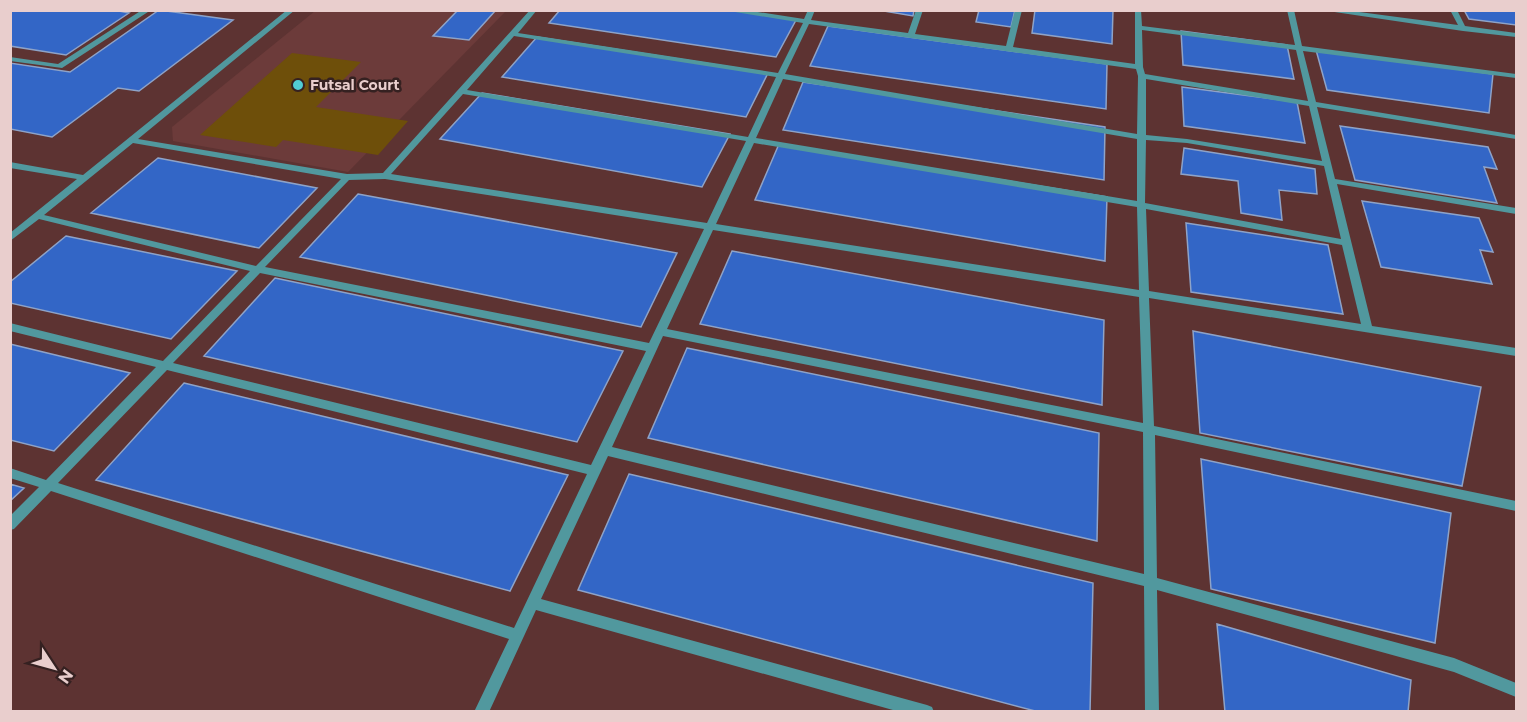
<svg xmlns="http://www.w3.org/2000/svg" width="1527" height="722" viewBox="0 0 1527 722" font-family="Montserrat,sans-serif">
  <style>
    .built { fill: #6c3b3a }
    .green { fill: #6e4f0a }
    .building { fill: #3366c6; stroke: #8ea3c8; stroke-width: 1.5 }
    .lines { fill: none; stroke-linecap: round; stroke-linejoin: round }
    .minor { fill: #51989e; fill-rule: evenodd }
    .poi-dot { fill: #51ccd4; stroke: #352121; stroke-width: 2 }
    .labels { text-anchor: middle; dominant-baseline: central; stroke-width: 5; stroke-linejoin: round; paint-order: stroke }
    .far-poi-label { font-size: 14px; font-weight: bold; fill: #e9cecd; stroke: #352121; text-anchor: start }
  </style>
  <rect width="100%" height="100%" fill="#5d3332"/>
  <path class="built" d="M 315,11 L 506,11 L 348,172 L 173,141 L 172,127 Z"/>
  <path class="green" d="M 292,53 L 361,62 L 316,107 L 408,121 L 378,155 L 283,140 L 276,147 L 200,135 Z"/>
  <path class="building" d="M 13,10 L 114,10 L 129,13 L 66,55 L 10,46 L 10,12 Z
    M 159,10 L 233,20 L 139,91 L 118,88 L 52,137 L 10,129 L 10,63 L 70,72 Z
    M 458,10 L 496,10 L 469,40 L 433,36 Z
    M 560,10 L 732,10 L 796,20 L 776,57 L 549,23 Z
    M 878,10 L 914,10 L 913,16 Z
    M 979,10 L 1015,10 L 1011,27 L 976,22 Z
    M 1035,10 L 1113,10 L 1112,44 L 1032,33 Z
    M 1464,10 L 1516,10 L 1516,25 L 1469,19 Z
    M 828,26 L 1107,64 L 1106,109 L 810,66 Z
    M 1181,31 L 1287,45 L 1294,79 L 1183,65 Z
    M 537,37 L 768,73 L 746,117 L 502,77 Z
    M 1316,50 L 1493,74 L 1489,113 L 1327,90 Z
    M 803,82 L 1105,127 L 1104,180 L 783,130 Z
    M 1182,87 L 1297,102 L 1305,143 L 1184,126 Z
    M 482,93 L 730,134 L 702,187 L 440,139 Z
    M 1340,126 L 1488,147 L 1497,169 L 1484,167 L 1497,203 L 1355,180 Z
    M 779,144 L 1107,197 L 1105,261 L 755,200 Z
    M 1184,148 L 1315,169 L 1317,194 L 1279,190 L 1282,220 L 1241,213 L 1238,181 L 1181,174 Z
    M 158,158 L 317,188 L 259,248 L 91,213 Z
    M 358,194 L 677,253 L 641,327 L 300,257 Z
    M 1362,201 L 1479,218 L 1493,252 L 1480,250 L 1492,284 L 1381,267 Z
    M 1186,223 L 1328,245 L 1343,314 L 1191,292 Z
    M 66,236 L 237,271 L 171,339 L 10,303 L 10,282 Z
    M 732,251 L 1104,320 L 1102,405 L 700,324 Z
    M 275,278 L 623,351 L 577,442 L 204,356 Z
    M 1193,331 L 1481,387 L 1462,486 L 1200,433 Z
    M 10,344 L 130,373 L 54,451 L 10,440 Z
    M 687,348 L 1099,433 L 1097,541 L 648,438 Z
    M 184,383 L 568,475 L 510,591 L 96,480 Z
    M 1201,459 L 1451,513 L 1435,643 L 1211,589 Z
    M 629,474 L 1093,583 L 1090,712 L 1039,712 L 578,590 Z
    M 10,484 L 24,488 L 10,501 Z
    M 1217,624 L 1411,680 L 1408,712 L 1225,712 Z"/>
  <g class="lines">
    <path class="minor" d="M 142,10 L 151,10 L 62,68 L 10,61 L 10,57 L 58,64 Z
      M 287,10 L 295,10 L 138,139 L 347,174 L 383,173 L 530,10 L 537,10 L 518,33 L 778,73 L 803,23 L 723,10 L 745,10 L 804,19 L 808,10 L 815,10 L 811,20 L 908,33 L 916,10 L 923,10 L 915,34 L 1006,46 L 1015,10 L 1022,10 L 1013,47 L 1135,64 L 1135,10 L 1141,10 L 1142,26 L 1295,45 L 1287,10 L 1294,10 L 1302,46 L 1516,74 L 1516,78 L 1303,51 L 1316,102 L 1516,135 L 1516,139 L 1317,107 L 1335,179 L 1516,208 L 1516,214 L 1337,184 L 1372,326 L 1516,348 L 1516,356 L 1149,298 L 1154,426 L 1516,501 L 1516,511 L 1155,435 L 1157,578 L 1454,658 L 1516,683 L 1516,697 L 1454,672 L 1157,590 L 1159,712 L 1145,712 L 1144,586 L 608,456 L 541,599 L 927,705 L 932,707 L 934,712 L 900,712 L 536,610 L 489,712 L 474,712 L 509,639 L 51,491 L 14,529 L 10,530 L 10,516 L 39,487 L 10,478 L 10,468 L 46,480 L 156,367 L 10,331 L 10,323 L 163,361 L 250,271 L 39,219 L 10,241 L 10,233 L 77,179 L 10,168 L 10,162 L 83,175 ZM 809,24 L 1136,69 L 1138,76 L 1137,134 L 785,74 ZM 1142,30 L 1296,50 L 1308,101 L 1145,74 L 1143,67 ZM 514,36 L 776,77 L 748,137 L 467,90 ZM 783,79 L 1137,139 L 1137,201 L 756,138 ZM 1146,79 L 1309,106 L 1322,161 L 1187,139 L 1146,135 ZM 463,94 L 746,141 L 707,223 L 391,174 ZM 1146,140 L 1187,143 L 1324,166 L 1341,239 L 1145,203 ZM 133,143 L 341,179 L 256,266 L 44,215 ZM 754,143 L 1137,207 L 1139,290 L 716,224 ZM 385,179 L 704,229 L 649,343 L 265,267 L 349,180 ZM 1146,209 L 1342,245 L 1361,324 L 1149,291 ZM 713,230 L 1139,297 L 1143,423 L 667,329 ZM 260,273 L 646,351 L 591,465 L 173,363 ZM 663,336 L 1143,432 L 1144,574 L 612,447 ZM 167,370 L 587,474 L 514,628 L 58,483 Z
      M 1321,10 L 1344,10 L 1458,25 L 1450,10 L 1457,10 L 1465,26 L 1516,33 L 1516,37 L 1463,31 Z"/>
  </g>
  <circle class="poi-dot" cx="298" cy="85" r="6"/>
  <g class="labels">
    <g class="far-poi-label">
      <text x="310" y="85">Futsal Court</text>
    </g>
  </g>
  <rect width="1527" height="722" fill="none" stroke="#e9cecd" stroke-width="24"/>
  <g transform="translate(54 668) rotate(126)" stroke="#352121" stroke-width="4.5" paint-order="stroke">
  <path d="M0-4.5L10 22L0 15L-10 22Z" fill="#e9cecd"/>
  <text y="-9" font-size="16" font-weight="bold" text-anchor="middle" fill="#e9cecd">N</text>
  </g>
</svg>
